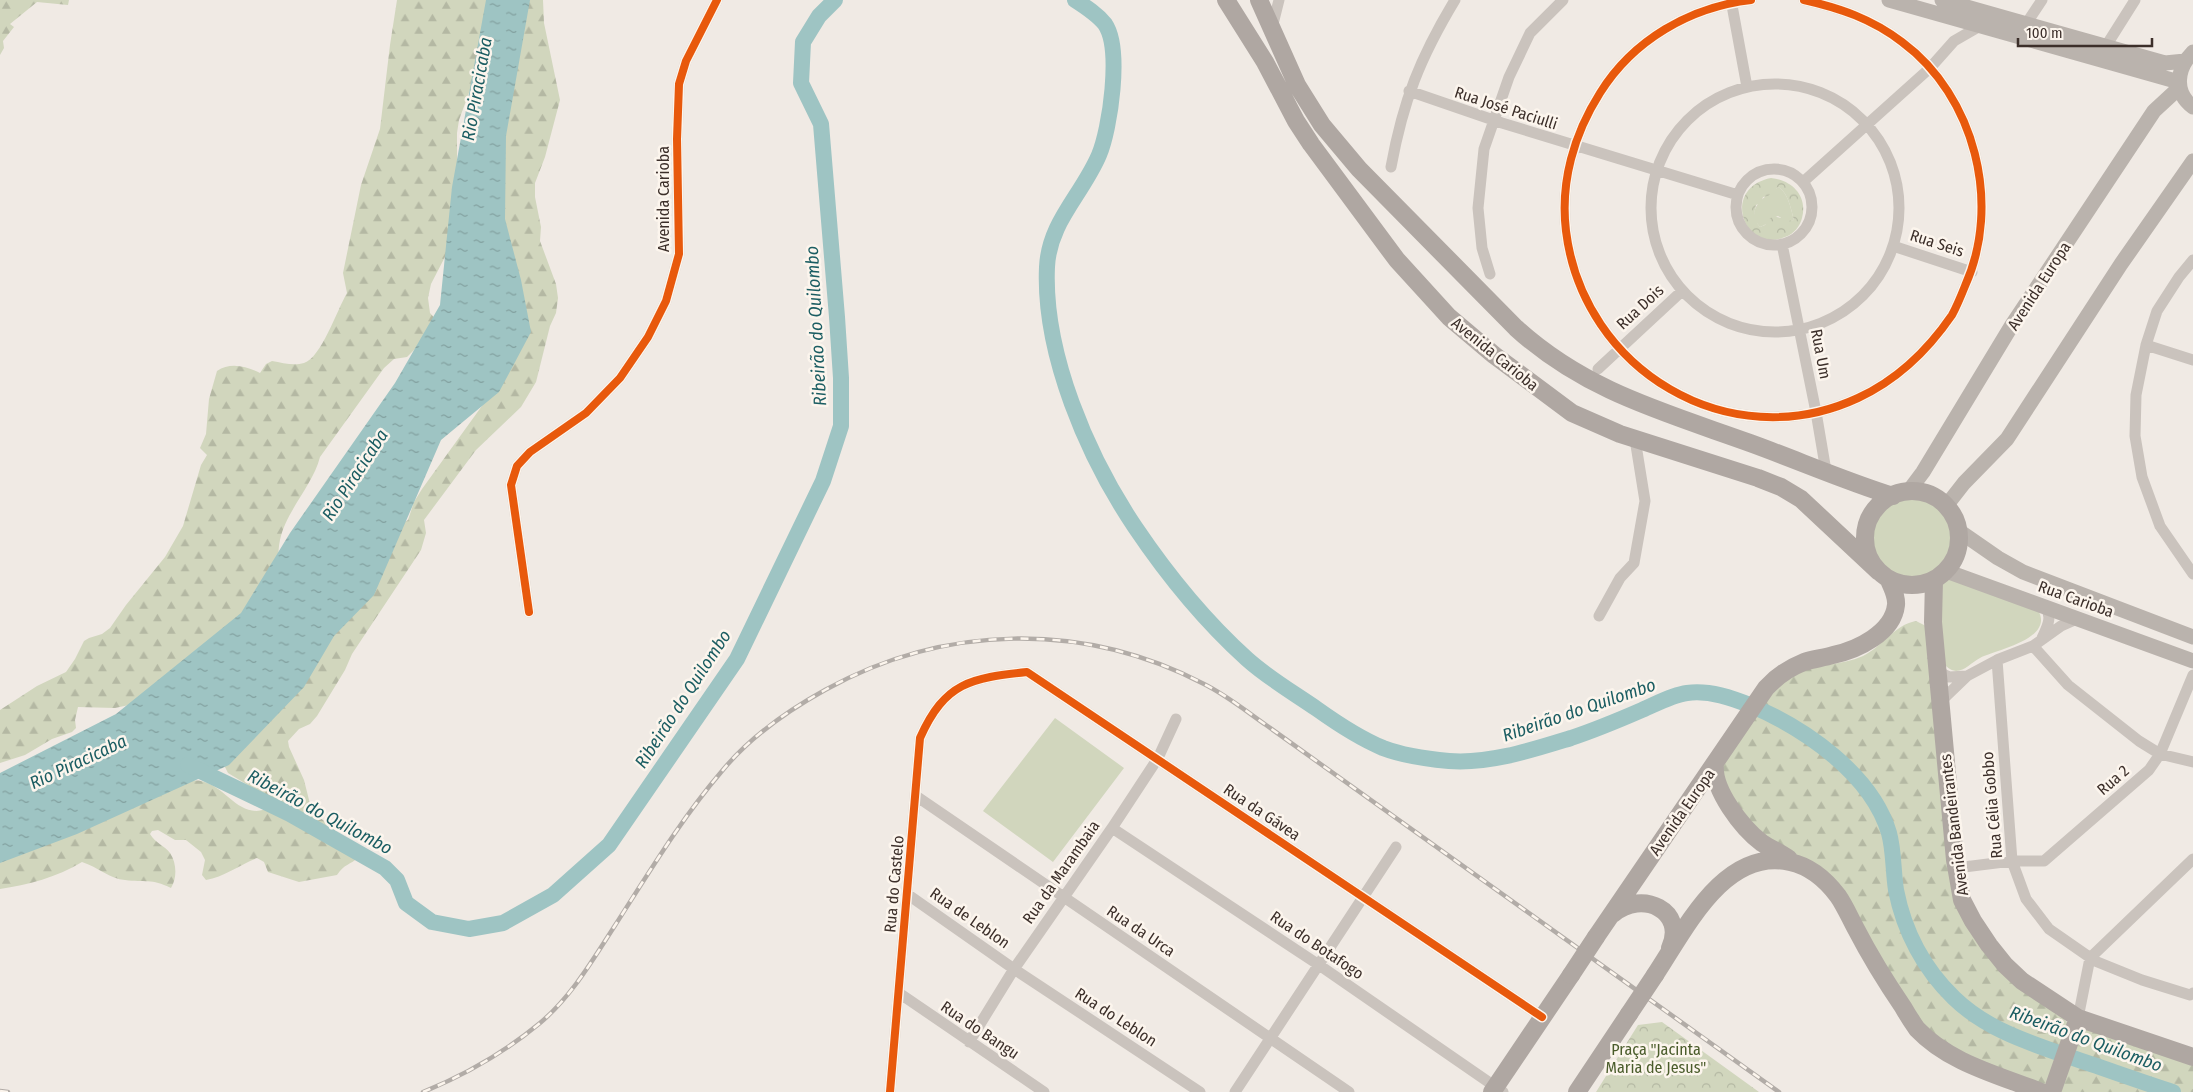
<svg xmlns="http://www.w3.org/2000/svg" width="2193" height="1092" viewBox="0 0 2193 1092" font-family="'Fira Sans Condensed',sans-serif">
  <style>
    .green { fill: #d1d6bd }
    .forest { fill: url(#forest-firs) }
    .park { fill: url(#park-crowns); fill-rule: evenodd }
    .water { fill: url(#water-ripples) }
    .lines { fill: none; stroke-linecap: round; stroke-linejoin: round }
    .river { stroke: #9ec4c3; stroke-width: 16 }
    .street { stroke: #cac3bd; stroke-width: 11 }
    .secondary { stroke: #bab3ad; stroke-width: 15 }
    .primary { stroke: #afa7a2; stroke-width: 18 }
    .rail-casing { stroke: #b2aca7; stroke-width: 4.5 }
    .rail { stroke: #fcf5ed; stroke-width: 2.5; stroke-dasharray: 8; stroke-linecap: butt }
    .primary-bridge { stroke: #afa7a2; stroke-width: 18 }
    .cycleway-casing { stroke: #fcf5ed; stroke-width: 11 }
    .cycleway { stroke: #e8590c; stroke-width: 8 }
    .labels { text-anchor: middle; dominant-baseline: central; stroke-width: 5; stroke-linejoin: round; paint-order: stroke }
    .street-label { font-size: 16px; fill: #3c2f2a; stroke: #fcf5ed }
    .park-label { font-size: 16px; fill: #4a5c2b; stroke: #fcf5ed }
    .water-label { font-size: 18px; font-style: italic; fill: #1b5d62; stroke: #fcf5ed }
  </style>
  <defs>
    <pattern id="forest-firs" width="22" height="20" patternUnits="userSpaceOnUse" patternTransform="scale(1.25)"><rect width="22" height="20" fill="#d1d6bd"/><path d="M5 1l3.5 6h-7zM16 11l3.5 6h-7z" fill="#b4b8a3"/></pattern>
    <pattern id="park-crowns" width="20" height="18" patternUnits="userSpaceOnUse" patternTransform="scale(1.25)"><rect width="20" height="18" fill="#d1d6bd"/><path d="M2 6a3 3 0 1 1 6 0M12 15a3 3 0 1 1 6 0" fill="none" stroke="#b4b8a3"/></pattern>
    <pattern id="water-ripples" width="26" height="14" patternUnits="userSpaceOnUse" patternTransform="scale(1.25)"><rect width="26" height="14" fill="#9ec4c3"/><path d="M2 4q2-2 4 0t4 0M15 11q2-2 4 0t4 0" fill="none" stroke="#82a09f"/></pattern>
  </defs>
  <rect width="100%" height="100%" fill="#f0eae4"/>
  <path class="green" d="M 1778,187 C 1788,192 1791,209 1794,220 L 1788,222 L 1778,216 C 1771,218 1767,225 1760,227 C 1744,210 1764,197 1778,187 Z
    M1870 538a42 42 0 1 1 84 0a42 42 0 1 1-84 0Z
    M 1949,578 L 2038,610 C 2055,639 1996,650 1980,658 C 1972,662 1965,671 1956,671 C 1950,670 1946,667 1943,662 L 1939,586 Z
    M 1055,718 L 1124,768 L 1053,862 L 983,811 Z"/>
  <path class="forest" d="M 0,0 L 69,0 L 68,5 L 37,2 L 10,24 L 14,27 L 3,41 L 4,48 L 0,55 Z
    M 397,0 L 498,0 L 492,30 L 459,120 L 457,133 L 457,181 L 447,253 L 431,284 L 428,298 L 430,313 L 440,324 L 407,357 L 394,359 L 384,368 L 320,457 C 313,485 286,511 280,540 C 277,554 279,569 279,583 L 222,635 L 129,705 L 115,708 L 78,707 L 75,720 L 76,728 L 72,732 L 52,739 L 25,755 L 0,763 L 0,710 L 37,686 L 66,672 L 75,659 L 84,641 L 89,638 L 102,634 L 110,628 L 126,605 L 165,557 L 183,526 L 201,465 L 207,455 L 200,448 L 206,434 L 209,399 L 217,371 C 230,362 246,366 260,373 L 266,364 L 272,361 C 283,363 294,366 304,363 C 321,358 337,310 347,293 L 343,273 L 361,185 L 380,129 L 390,45 Z
    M 526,0 L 543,0 L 544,23 L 560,100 L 545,157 L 535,183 L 535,197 L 541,227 L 540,241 L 556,284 L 558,298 L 556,313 L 550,326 L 536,382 L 521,407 L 476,450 L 424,520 L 426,533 L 421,550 L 352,654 L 345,670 L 317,716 L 310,724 L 299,729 L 288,741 L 289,747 L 304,780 L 311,808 L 316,814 L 356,849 L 359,857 C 350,865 344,864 337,875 L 299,882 L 268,872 L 264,862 L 257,858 C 239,865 224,877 206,880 L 202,875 L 205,860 L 201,852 L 186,840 L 175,840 L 158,830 L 152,831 L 150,834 C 155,843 165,846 170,853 C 177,863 177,879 171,888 C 151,878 145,883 125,880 C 110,879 98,867 82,862 C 58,877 27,885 0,889 L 0,851 L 185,782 C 190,781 196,780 201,781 C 229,787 240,824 273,806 L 264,795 L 228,773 L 221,759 L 397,527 L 408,520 L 414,502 L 422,489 L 505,374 L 491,208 Z
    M 1916,621 L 1926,626 L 1956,902 L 2057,1013 L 2068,1023 L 2047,1083 L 2039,1086 L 1947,1046 L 1921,1025 L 1842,893 L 1758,831 L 1729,796 L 1721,767 C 1735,747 1773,682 1792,673 C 1815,663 1841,666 1863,656 C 1883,646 1894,625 1916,621 Z
    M 2085,1027 L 2193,1063 L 2193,1092 L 2058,1092 L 2078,1030 Z"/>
  <path class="park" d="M 1771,178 C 1792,180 1808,196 1802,218 C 1800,226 1794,234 1785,237 C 1744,255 1720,188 1771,178 ZM 1778,187 C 1788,192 1791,209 1794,220 L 1788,221 L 1785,216 L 1781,218 L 1773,216 L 1768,220 L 1765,225 L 1760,227 L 1757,223 L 1759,218 L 1754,214 L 1756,205 L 1761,203 L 1763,197 L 1768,196 Z
    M 1662,1022 L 1759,1092 L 1596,1092 L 1638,1025 Z"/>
  <path class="water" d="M 486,0 L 530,0 L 506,136 L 505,219 L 521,280 L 531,332 L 499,392 L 441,440 L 374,595 L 334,636 L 304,687 L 229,765 L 77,834 L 0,863 L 0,773 L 116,714 L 241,613 L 290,533 L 395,383 L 440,305 L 452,187 Z"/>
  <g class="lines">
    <path class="river" d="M 1075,0 C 1086,7 1097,14 1105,24 C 1122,49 1110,129 1099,155 C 1082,195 1049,222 1047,267 C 1043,354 1088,457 1135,527 C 1166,573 1206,622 1247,659 C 1268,678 1294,693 1317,709 C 1338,724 1359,738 1383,748 C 1404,756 1427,759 1449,761 C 1490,764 1532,750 1571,738 C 1595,730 1619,720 1642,710 C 1656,704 1672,695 1687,693 C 1710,690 1732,698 1752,706 C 1806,729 1872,775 1889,833 C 1894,851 1893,871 1896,890 C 1904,931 1924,969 1954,998 C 1987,1030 2030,1043 2073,1058 C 2106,1069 2139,1081 2173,1092
      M 188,765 L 290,814 L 385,868 L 397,880 L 406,903 L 432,922 L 469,929 L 503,923 L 553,895 L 609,845 L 737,659 L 823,481 L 841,426 L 841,378 L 837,317 L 821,124 L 801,83 L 803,42 L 819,16 L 835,0"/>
    <path class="street" d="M 1731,0 L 1747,87
      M 1751,0 C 1690,7 1633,40 1600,93 C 1574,134 1560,182 1566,231 C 1583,370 1729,458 1858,398 C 1897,380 1928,350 1952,315 C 1957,306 1961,296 1965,286 C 2002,204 1975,96 1902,42 C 1872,19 1840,8 1804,0
      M 1272,28 L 1279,0
      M 2024,31 L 2026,24 L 2042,0
      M 2106,46 L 2135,0
      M1651 208a124 124 0 1 1 248 0a124 124 0 1 1-248 0Z
      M 1409,91 L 1502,123 L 1738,195
      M 1391,167 C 1403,101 1420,58 1455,0
      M1736 207a38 38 0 1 1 76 0a38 38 0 1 1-76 0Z
      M 1803,182 L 1930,68 L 1954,41 L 1980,26
      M 1782,244 L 1816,412 L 1826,471
      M 1893,246 L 1972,272
      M 2193,260 L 2179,277 L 2157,311 L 2146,345 L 2136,395 L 2135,436 L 2142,477 L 2160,526 L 2193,574
      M 1490,274 L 1482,248 L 1478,208 L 1484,149 L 1509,77 L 1530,33 L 1563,0
      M 2146,345 L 2193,360
      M 1598,369 L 1682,291
      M 529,612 L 511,485 L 517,466 L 530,452 L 586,413 L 620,378 L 648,337 L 666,301 L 679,254 L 677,139 L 679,84 L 686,61 L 717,0
      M 1599,616 L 1620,578 L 1634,563 L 1645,501 L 1635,439
      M 2042,638 C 2047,627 2053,617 2045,606
      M 2033,646 L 2068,685 L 2139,741 L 2160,754 L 2193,762
      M 1997,660 L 2012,861 L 2026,899 L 2049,929 L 2095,961 L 2142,980 L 2190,995 L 2193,993
      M 1939,672 L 1949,677 L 1967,676
      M 1941,701 L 1967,676 L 1997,660 L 2033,646 L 2061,626 L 2079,618
      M 916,796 L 1349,1092
      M 1112,828 L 1319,965 L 1503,1092
      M 1956,868 L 2012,861 L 2044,861 L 2149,770 L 2160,754 L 2193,675
      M 907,894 L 1014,969 L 1200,1092
      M 899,993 L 1044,1092
      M 2078,1018 L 2090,958 L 2193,859
      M 969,1042 L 1014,969 L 1112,828 L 1158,758 L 1176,719
      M 890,1092 L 920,738 C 945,682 971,678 1027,672 L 1542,1017
      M 1235,1092 L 1396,847"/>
    <path class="secondary" d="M 1889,0 L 2179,82
      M 1942,0 L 2165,63 L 2185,61
      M 2193,52 C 2177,68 2173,92 2193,107
      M 1908,492 L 1923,472 L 2012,325 L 2154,111 L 2180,87
      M 1946,506 L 1964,483 L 2007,439 L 2121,264 L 2193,161
      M 1959,531 L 1998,558 L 2023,572 L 2193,637
      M 1946,571 L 2193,661"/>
    <path class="primary" d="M 1226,0 L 1265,62 L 1296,121 L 1311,144 L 1397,260 L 1449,317 L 1494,355 L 1572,413 L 1620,434 L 1758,478 L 1781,487 L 1801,499 L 1879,572
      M 1259,0 L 1297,85 L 1322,125 L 1359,169 L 1516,328 C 1585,391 1664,412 1750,443 C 1797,460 1845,481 1893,496
      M1865 538a47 47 0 1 1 94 0a47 47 0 1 1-94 0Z
      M 1934,580 L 1933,622 L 1955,860 L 1962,900 L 1973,921 L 1989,945 L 2005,965 L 2022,981 L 2078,1018 L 2193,1057
      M 1715,764 C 1712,789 1742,828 1762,843 C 1771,849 1781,853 1789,859
      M 1613,914 C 1642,889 1687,911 1670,948
      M 1596,937 L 1766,688 C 1777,676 1789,668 1804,662 C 1813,659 1823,658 1833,655 C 1857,650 1893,633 1896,605 C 1897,596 1892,588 1889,580
      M 1655,975 C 1685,930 1724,847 1790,862 C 1809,866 1826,880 1838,896 C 1845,906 1850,918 1856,929 C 1870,956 1886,982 1903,1007 C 1907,1014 1912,1022 1917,1029 C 1949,1063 1999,1075 2041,1092
      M 1492,1092 L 1571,975
      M 1577,1092 L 1629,1014
      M 2052,1092 L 2078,1018"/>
    <g class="rail-casing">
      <path id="rail" d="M 0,1091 L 8,1092
        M 423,1092 C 465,1075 505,1052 540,1023 C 571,997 592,961 614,927 C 648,874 681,819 722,771 C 750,737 787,711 825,690 C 944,624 1083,621 1204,684 C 1226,695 1246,711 1266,725 L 1779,1092"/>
    </g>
    <use href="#rail" class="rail"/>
    <path class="primary-bridge" d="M 1571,975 L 1596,937
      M 1629,1014 L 1655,975"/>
    <g class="cycleway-casing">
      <path id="cycleway" d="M 1751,0 C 1690,7 1633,40 1600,93 C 1574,134 1560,182 1566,231 C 1583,370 1729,458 1858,398 C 1897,380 1928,350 1952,315 C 1957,306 1961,296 1965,286 C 2002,204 1975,96 1902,42 C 1872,19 1840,8 1804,0
        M 529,612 L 511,485 L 517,466 L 530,452 L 586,413 L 620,378 L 648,337 L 666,301 L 679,254 L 677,139 L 679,84 L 686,61 L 717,0
        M 890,1092 L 920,738 C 945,682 971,678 1027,672 L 1542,1017"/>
    </g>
    <use href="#cycleway" class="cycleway"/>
  </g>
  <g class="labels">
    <g class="street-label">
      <text transform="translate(1506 108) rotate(18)">Rua José Paciulli</text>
      <text transform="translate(663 199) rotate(-90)">Avenida Carioba</text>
      <text transform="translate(1937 243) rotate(18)">Rua Seis</text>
      <text transform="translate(2039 286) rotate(-57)">Avenida Europa</text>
      <text transform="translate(1640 307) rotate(-43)">Rua Dois</text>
      <text transform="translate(1495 354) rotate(39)">Avenida Carioba</text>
      <text transform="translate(1821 354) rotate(79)">Rua Um</text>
      <text transform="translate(2076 599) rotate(20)">Rua Carioba</text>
      <text transform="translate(2113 780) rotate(-41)">Rua 2</text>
      <text transform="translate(1992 805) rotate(-95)">Rua Célia Gobbo</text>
      <text transform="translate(1262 812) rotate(34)">Rua da Gávea</text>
      <text transform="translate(1682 812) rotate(-55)">Avenida Europa</text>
      <text transform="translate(1954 825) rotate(-97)">Avenida Bandeirantes</text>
      <text transform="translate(1061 872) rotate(-55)">Rua da Marambaia</text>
      <text transform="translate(894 884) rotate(-85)">Rua do Castelo</text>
      <text transform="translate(970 918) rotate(35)">Rua de Leblon</text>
      <text transform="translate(1141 931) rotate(34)">Rua da Urca</text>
      <text transform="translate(1317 945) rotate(34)">Rua do Botafogo</text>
      <text transform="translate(1116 1017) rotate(33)">Rua do Leblon</text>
      <text transform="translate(980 1030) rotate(34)">Rua do Bangu</text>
    </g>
    <g class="park-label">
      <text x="1656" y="1049">Praça "Jacinta<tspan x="1656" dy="18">Maria de Jesus"</tspan></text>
    </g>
    <g class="water-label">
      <text transform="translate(477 89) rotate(-80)">Rio Piracicaba</text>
      <text transform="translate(816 326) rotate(-93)">Ribeirão do Quilombo</text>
      <text transform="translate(355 475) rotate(-57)">Rio Piracicaba</text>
      <text transform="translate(683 699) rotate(-57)">Ribeirão do Quilombo</text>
      <text transform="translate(1579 710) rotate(-19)">Ribeirão do Quilombo</text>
      <text transform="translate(78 762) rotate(-25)">Rio Piracicaba</text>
      <text transform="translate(320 812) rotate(28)">Ribeirão do Quilombo</text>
      <text transform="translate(2086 1039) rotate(20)">Ribeirão do Quilombo</text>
    </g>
  </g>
  <path d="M2018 38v8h134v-8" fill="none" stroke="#3c2f2a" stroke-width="2.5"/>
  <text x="2026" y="38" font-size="15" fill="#3c2f2a" stroke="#fcf5ed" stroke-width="4" paint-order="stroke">100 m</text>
</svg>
